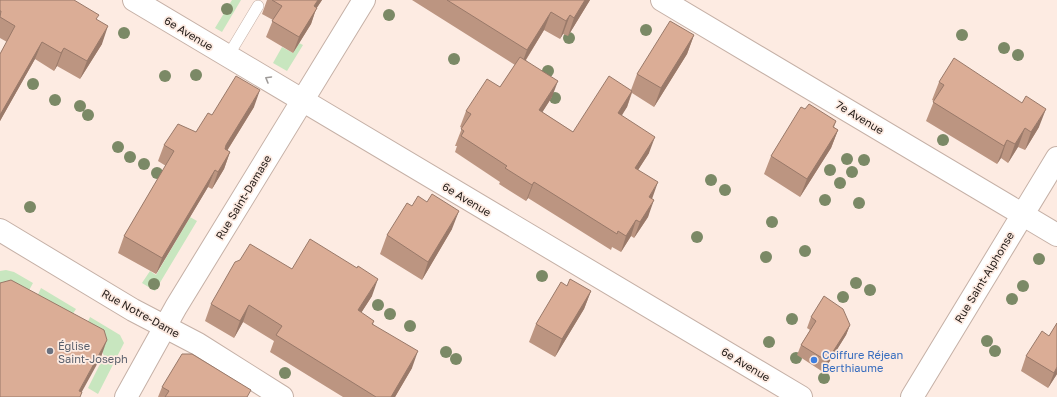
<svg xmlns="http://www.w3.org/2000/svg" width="1057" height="397" viewBox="0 0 1057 397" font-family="'Golos Text',sans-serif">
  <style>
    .green { fill: #c8e6bf }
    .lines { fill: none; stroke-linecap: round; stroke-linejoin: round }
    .service-casing { stroke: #c5b0a6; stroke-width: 12 }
    .minor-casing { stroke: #c5b0a6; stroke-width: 24 }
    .tertiary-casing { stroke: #c5b0a6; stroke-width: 24 }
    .service { stroke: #fff; stroke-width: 11 }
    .minor { stroke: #fff; stroke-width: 22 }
    .tertiary { stroke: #fff; stroke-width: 22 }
    .tree { fill: #7b8966 }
    .wall { fill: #bc9581 }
    .shaded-wall { fill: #997969 }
    .building { fill: #dbad96; stroke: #997969 }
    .oneway { stroke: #9f9b99 }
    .worship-dot { fill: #6b7280; stroke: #fdebe2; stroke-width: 1.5 }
    .shop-dot { fill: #3f7fe0; stroke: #fdebe2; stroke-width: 1.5 }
    .labels { text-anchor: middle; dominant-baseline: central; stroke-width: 3.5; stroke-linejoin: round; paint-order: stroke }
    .street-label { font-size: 11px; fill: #29211d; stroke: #fdebe2 }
    .worship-label { font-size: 11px; fill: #5b616d; stroke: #fdebe2; text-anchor: start }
    .shop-label { font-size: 11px; fill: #366cbe; stroke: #fdebe2; text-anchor: start }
  </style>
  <rect width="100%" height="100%" fill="#fdebe2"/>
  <path class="green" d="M 232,0 L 241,0 L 222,32 L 215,28 Z
    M 299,43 L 303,45 L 287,71 L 273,63 L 282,47 L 293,53 Z
    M 190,217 L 197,221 L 155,291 L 142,283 L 150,271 L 156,275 Z
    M 6,270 L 14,272 L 33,283 L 21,305 L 0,297 L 0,271 Z
    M 41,288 L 76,309 L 72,315 L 31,310 Z
    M 90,317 L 120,335 L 124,343 L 98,394 L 88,388 L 104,356 L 100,345 L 81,337 Z"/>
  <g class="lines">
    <g class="service-casing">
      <path id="service" d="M 228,56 L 258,6"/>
    </g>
    <g class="minor-casing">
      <path id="minor" d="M 134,0 L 801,397
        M 662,0 L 1057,235
        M 912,397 L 1057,158"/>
    </g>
    <g class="tertiary-casing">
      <path id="tertiary" d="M 0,230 L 133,310 L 198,344 L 282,397
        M 126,397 L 176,307 L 364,0"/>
    </g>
    <use href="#service" class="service"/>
    <use href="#minor" class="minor"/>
    <use href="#tertiary" class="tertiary"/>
  </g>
  <g class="tree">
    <circle cx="227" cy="9" r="6"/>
    <circle cx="389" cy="15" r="6"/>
    <circle cx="646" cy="30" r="6"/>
    <circle cx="124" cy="33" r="6"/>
    <circle cx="962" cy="35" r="6"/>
    <circle cx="569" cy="38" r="6"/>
    <circle cx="1004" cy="48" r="6"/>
    <circle cx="1018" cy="55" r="6"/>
    <circle cx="454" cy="59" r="6"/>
    <circle cx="548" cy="71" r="6"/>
    <circle cx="196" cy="75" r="6"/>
    <circle cx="165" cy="76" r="6"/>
    <circle cx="33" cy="84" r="6"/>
    <circle cx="555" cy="98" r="6"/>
    <circle cx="55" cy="100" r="6"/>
    <circle cx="80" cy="106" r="6"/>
    <circle cx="88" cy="115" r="6"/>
    <circle cx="943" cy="140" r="6"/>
    <circle cx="118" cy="147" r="6"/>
    <circle cx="130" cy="157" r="6"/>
    <circle cx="847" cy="159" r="6"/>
    <circle cx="864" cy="160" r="6"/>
    <circle cx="144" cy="164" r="6"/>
    <circle cx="830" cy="170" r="6"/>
    <circle cx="852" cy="172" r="6"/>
    <circle cx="157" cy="173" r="6"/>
    <circle cx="711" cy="180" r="6"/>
    <circle cx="840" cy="183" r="6"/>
    <circle cx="725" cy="190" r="6"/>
    <circle cx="825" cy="200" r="6"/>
    <circle cx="859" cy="203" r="6"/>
    <circle cx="30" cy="207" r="6"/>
    <circle cx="772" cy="222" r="6"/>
    <circle cx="697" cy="237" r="6"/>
    <circle cx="805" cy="251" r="6"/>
    <circle cx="766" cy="257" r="6"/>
    <circle cx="1039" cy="259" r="6"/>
    <circle cx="542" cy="276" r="6"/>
    <circle cx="856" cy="283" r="6"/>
    <circle cx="154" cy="284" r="6"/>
    <circle cx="1023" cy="286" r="6"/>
    <circle cx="870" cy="290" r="6"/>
    <circle cx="843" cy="297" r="6"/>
    <circle cx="1012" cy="299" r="6"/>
    <circle cx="378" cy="305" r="6"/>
    <circle cx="390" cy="314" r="6"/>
    <circle cx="792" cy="319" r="6"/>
    <circle cx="410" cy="326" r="6"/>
    <circle cx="987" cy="341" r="6"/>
    <circle cx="769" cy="342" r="6"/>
    <circle cx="995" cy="351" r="6"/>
    <circle cx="446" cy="352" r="6"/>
    <circle cx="796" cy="358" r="6"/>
    <circle cx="456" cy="359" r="6"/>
    <circle cx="285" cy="373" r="6"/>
    <circle cx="824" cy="378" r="6"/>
  </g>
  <path class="wall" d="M 0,0 L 97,20 L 102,44 L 80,79 L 57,66 L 54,71 L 35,59 L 0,121 L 0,54 L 7,42 L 0,38 Z
    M 267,0 L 322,0 L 316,9 L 311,24 L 293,53 L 266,37 L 273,20 L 262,14 Z
    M 412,0 L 590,0 L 568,36 L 563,34 L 560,39 L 544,30 L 526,60 L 552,97 L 542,112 L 573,132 L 631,90 L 637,74 L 694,35 L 687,54 L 654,107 L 632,93 L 627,107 L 621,115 L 649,153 L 638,170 L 652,199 L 648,217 L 634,238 L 631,236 L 621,252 L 612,247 L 611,250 L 528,198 L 526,201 L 499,184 L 500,182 L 455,152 L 457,146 L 455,146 L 462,128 L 460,127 L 466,111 L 500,87 L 515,65 Z
    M 939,82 L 1039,127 L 1025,150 L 1018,147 L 1008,163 L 1001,158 L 997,164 L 926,121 L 934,101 L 932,100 Z
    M 254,107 L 227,151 L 230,152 L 224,169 L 212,189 L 208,187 L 156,274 L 118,253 L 124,236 L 166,166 L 158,161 L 164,145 L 196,132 L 212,115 Z
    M 805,109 L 836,121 L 834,127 L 838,130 L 831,148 L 800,197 L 764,174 L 771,156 Z
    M 412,206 L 452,229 L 422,280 L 380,254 L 387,235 Z
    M 292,269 L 372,296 L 361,313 L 374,321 L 373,324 L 412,368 L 395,397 L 343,397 L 270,352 L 274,341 L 243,322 L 234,338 L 205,321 L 211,304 Z
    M 567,286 L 591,291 L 584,309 L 555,357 L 529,342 L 536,324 Z
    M 811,317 L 850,325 L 846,335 L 823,372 L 797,355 L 801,345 L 810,330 L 807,328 Z
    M 1057,323 L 1057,374 L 1048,388 L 1021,371 L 1026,356 L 1049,336 Z
    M 162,387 L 248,397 L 158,397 Z"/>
  <path class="shaded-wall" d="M 318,0 L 322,0 L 316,9 L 311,24 L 293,53 L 299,37 L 314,6 Z
    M 585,0 L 590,0 L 568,36 L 574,18 Z
    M 551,12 L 544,30 L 520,69 L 527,50 Z
    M 570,15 L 563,34 L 560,39 L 566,21 Z
    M 108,26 L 102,44 L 80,79 L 87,61 Z
    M 694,35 L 687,54 L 654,107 L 661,88 Z
    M 42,42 L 35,59 L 0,121 L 0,115 Z
    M 64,48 L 57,66 L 54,71 L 61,53 Z
    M 558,81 L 552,97 L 533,127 L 539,110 Z
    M 260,90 L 254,107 L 220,162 L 226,145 Z
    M 632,91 L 627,107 L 613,130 L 618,113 Z
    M 1046,109 L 1039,127 L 1025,150 L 1031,132 Z
    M 1025,128 L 1018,147 L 1008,163 L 1015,144 Z
    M 838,130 L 831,148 L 800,197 L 807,179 Z
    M 655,137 L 649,153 L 629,184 L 635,168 Z
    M 1007,140 L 1001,158 L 997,164 L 1004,146 Z
    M 230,152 L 224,169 L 212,189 L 218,172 Z
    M 215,170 L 208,187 L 156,274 L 162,258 Z
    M 534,182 L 528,198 L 526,201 L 532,185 Z
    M 658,182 L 652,199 L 643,214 L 649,197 Z
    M 654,200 L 648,217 L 634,238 L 640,222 Z
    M 459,211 L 452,229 L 422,280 L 428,262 Z
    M 636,220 L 631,236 L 621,252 L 626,236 Z
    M 378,279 L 372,296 L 352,327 L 358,310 Z
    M 591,291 L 584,309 L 555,357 L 562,339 Z
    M 249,305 L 243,322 L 234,338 L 240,321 Z
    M 850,325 L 846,335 L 823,372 L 827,361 Z
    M 107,340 L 101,357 L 79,397 L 79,391 Z
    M 418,351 L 412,368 L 395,397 L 391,397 Z
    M 1057,367 L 1057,374 L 1048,388 L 1054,373 Z"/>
  <path class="building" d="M 0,0 L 74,0 L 99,15 L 96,19 L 108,26 L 87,61 L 64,48 L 61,53 L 42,42 L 0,115 L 0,54 L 15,26 L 0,17 L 1,11 L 0,11 Z
    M 272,0 L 318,0 L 314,6 L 317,8 L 299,37 L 272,21 L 282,6 Z
    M 447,0 L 585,0 L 574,18 L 570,15 L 566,21 L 551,12 L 527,50 Z
    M 670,21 L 694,35 L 661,88 L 637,74 Z
    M 520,57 L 558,81 L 539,110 L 573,132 L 609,76 L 632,91 L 618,113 L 655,137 L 635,168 L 658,182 L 649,197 L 654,200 L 640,222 L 636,220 L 626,236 L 618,231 L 617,234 L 534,182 L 532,185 L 505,168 L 507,166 L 461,136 L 464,131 L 461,129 L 471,114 L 466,111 L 487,79 L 500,87 Z
    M 954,58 L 1022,103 L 1026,96 L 1046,109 L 1031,132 L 1025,128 L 1015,144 L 1007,140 L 1004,146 L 933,102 L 944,85 L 939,82 Z
    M 236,76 L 260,90 L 226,145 L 225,149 L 230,152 L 218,172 L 215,170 L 162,258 L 124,236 L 174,151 L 164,145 L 178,124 L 196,132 L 208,113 L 212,115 Z
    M 809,104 L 836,121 L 833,127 L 838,130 L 807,179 L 771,156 L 801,107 L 805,109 Z
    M 432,194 L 459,211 L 428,262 L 387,235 L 407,203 L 412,206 L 418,196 L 427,202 Z
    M 310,239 L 357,268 L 358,266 L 378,279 L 358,310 L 374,321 L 372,324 L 418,351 L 391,397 L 376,397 L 276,335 L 282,326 L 249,305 L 240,321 L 211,304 L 235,262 L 240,260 L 250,244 L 292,269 Z
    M 570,279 L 591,291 L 562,339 L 536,324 L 561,282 L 567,286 Z
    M 11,280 L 104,330 L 107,340 L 79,391 L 82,392 L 80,397 L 0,397 L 0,283 Z
    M 824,296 L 843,309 L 850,325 L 827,361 L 801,345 L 816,321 L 811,317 Z
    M 1057,323 L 1057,367 L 1054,373 L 1026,356 L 1042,331 L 1049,336 Z
    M 182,354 L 192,354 L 251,390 L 247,397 L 165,397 L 169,391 L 162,387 Z"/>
  <defs><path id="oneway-chevron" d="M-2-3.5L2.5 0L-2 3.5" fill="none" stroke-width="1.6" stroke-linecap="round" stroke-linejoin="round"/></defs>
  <use class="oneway" href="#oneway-chevron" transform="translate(268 79) rotate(-150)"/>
  <circle class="worship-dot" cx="50" cy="351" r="4"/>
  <circle class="shop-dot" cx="814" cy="360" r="4"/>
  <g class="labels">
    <g class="street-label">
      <text transform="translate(189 33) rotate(31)">6e Avenue</text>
      <text transform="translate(860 117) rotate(31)">7e Avenue</text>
      <text transform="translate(243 197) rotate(-59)">Rue Saint-Damase</text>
      <text transform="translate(467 199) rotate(31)">6e Avenue</text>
      <text transform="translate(984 277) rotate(-59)">Rue Saint-Alphonse</text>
      <text transform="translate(141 313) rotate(29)">Rue Notre-Dame</text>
      <text transform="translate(746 364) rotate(31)">6e Avenue</text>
    </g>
    <g class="worship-label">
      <text x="58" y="345">Église<tspan x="58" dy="13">Saint-Joseph</tspan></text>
    </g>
    <g class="shop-label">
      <text x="822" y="354">Coiffure Réjean<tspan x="822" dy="13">Berthiaume</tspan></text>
    </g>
  </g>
</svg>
